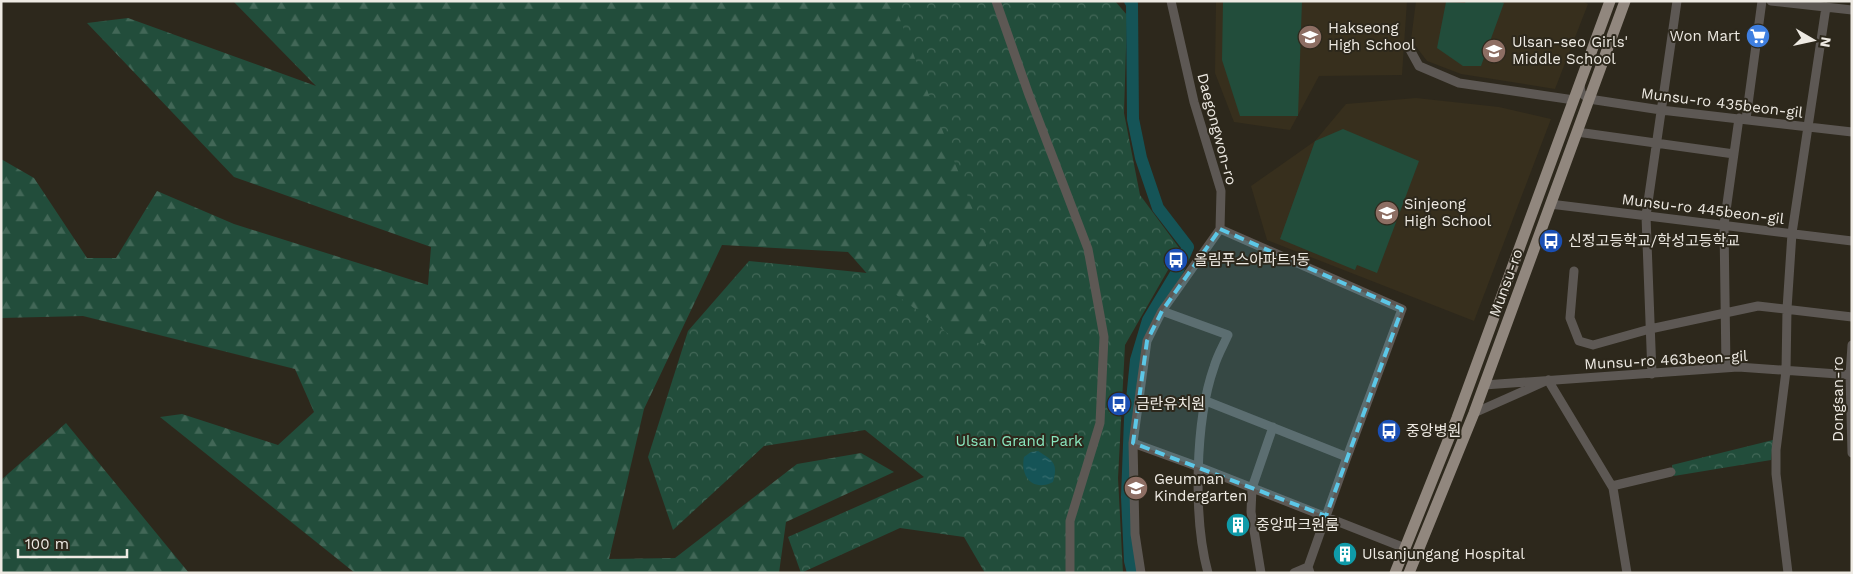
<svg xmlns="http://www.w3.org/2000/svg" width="1853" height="574" viewBox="0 0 1853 574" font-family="'Work Sans','Noto Sans KR',sans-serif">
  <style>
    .built { fill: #372f1d }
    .forest { fill: url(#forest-firs) }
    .park { fill: url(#park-crowns) }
    .garden { fill: #224d3b }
    .water { fill: url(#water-ripples) }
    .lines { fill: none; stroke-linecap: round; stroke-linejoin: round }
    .river { stroke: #155457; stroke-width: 12 }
    .minor { stroke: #5d5854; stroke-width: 9 }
    .major { stroke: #91877e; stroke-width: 11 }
    .marked { fill: #5cc7e7; fill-opacity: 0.2; stroke: #5cc7e7; stroke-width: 4; stroke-dasharray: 10 6; stroke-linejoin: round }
    .labels { text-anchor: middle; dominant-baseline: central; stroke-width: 4; stroke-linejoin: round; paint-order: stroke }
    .poi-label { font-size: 15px; fill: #eeeae3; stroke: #2d281c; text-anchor: start }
    .street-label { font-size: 15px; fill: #eeeae3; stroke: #2d281c }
    .park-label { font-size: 15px; fill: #8ae7bf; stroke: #2d281c }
  </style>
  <defs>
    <pattern id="forest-firs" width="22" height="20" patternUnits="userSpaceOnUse" patternTransform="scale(1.25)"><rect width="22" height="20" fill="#224d3b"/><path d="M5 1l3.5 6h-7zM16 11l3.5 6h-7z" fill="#426757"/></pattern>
    <pattern id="park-crowns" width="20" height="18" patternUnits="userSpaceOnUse" patternTransform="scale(1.25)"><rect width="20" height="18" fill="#224d3b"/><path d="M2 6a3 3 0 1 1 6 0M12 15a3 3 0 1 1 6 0" fill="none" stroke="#426757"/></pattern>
    <pattern id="water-ripples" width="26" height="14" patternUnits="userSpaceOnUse" patternTransform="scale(1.25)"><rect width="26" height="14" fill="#155457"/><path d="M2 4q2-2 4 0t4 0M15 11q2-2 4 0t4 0" fill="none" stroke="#376d6f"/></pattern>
  </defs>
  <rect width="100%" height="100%" fill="#2d281c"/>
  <path class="built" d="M 1216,1 L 1407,1 L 1402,75 L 1319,76 L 1290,130 L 1234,122 L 1215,73 Z
    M 1416,1 L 1582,1 L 1588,4 L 1555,89 L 1461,74 L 1427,61 L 1411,40 Z
    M 1416,98 L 1499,107 L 1551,119 L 1474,321 L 1267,240 L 1251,186 L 1315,141 L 1346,104 Z"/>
  <path class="forest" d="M 233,1 L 969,1 L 1077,407 L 946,363 L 848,252 L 722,245 L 644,409 L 609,559 L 675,558 L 797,464 L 861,453 L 894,472 L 786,522 L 779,573 L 355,573 L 160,417 L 182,414 L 278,445 L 314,412 L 295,369 L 83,316 L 1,318 L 1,159 L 34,178 L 87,258 L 116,258 L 157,191 L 234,224 L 428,285 L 431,247 L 234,177 L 87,23 L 128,18 L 316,86 Z
    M 66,423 L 189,573 L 1,573 L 1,480 Z"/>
  <path class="park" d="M 893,1 L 1115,1 L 1127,15 L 1124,113 L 1140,195 L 1180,249 L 1125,345 L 1118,478 L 1123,573 L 985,573 L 964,537 L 900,528 L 801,573 L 788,537 L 924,477 L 865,430 L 764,446 L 673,530 L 648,457 L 688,331 L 749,261 L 867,273 L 954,338 L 989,345 L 986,244 Z
    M 1773,440 L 1771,460 L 1674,476 L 1672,465 Z"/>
  <path class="garden" d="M 1223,1 L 1302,1 L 1298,116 L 1240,116 L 1222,60 Z
    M 1466,1 L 1499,1 L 1504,3 L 1481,66 L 1463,66 L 1437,48 L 1446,2 L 1465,3 Z
    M 1343,129 L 1419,161 L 1377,273 L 1357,265 L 1355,270 L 1280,239 L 1315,141 Z"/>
  <path class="water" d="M 1038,451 C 1054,461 1058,464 1053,482 C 1033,492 1020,477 1024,457 L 1031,452 Z"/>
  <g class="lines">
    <path class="river" d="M 1130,1 L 1132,4 L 1133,119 L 1141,158 L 1158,208 L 1188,247 L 1178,270 L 1148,320 L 1136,360 L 1130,419 L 1127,497 L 1130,561 L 1133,573"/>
    <path class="minor" d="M 996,1 L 1029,95 L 1088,249 L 1104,337 L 1100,423 L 1070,521 L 1070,573
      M 1771,1 L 1852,10
      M 1408,46 L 1419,66 L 1459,83 L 1574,100
      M 1580,84 L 1581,93 L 1589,99 L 1661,110 L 1852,132
      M 1746,119 L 1762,1
      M 1577,132 L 1734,154
      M 1550,204 L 1852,241
      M 1220,229 L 1402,309 L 1347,457 L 1308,567 L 1310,573
      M 1574,271 L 1570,318 L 1579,341 L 1593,345 L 1650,329 L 1758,306 L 1852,317
      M 1162,311 L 1228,335 C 1223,346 1217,356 1214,367 C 1195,421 1193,518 1208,573
      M 1852,345 L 1850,375 L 1852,453
      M 1726,368 L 1724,225 L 1739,118
      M 1652,374 L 1646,216 L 1677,1
      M 1484,385 L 1738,367 L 1852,375
      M 1206,401 L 1347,457
      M 1474,413 L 1548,380 L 1613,488 L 1627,573
      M 1133,443 L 1199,467 L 1405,548
      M 1612,486 L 1671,472
      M 1141,573 L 1135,534 L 1133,443 L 1147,341 L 1162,311 L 1220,229 L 1221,191 L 1194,102 L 1171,1
      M 1261,573 L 1251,512 L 1252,488 L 1273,427
      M 1294,573 L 1308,567
      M 1788,573 L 1776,474 L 1776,450 L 1786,371 L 1787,309 L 1792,233 L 1826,7"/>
    <path class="major" d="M 1395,573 L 1457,418 L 1610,1
      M 1409,573 L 1474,413 L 1625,1"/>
  </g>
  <path class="marked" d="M 1220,229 L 1402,309 L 1326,516 L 1133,443 L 1147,341 L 1162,311 Z"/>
  <defs>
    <g id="supermarket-disc" transform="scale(1.25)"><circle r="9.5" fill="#3f7fe0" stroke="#2d281c"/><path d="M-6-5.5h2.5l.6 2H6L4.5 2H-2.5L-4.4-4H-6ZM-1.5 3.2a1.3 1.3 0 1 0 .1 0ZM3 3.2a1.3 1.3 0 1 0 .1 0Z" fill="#fff"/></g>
    <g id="school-disc" transform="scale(1.25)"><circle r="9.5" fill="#8d6e63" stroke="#2d281c"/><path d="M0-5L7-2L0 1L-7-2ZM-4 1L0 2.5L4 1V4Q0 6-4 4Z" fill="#fff"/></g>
    <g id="bus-disc" transform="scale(1.25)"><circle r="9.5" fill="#1a4fb4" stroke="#2d281c"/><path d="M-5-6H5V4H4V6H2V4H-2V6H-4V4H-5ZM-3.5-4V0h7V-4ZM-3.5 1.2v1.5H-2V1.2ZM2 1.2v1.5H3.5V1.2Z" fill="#fff"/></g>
    <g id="building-disc" transform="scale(1.25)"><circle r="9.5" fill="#0f9aa8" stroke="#2d281c"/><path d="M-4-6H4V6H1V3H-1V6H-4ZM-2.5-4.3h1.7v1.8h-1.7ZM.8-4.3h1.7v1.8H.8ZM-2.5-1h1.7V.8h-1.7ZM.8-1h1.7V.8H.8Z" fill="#fff"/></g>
  </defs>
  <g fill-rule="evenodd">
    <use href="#supermarket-disc" x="1758" y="36"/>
    <use href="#school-disc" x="1310" y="37"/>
    <use href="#school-disc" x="1494" y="51"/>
    <use href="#school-disc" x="1387" y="213"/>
    <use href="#bus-disc" x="1551" y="241"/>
    <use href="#bus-disc" x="1176" y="260"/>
    <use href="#bus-disc" x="1119" y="404"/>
    <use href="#bus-disc" x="1389" y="431"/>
    <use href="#school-disc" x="1136" y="488"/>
    <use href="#building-disc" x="1238" y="525"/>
    <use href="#building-disc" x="1345" y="554"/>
  </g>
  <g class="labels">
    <g class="poi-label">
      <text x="1328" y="28">Hakseong<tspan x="1328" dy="17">High School</tspan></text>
      <text x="1740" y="36" text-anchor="end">Won Mart</text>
      <text x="1512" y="42">Ulsan-seo Girls'<tspan x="1512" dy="17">Middle School</tspan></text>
      <text x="1404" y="204">Sinjeong<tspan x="1404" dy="17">High School</tspan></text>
      <text x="1568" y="241">신정고등학교/학성고등학교</text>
      <text x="1194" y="260">올림푸스아파트1동</text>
      <text x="1136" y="404">금란유치원</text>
      <text x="1406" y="431">중앙병원</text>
      <text x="1154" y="479">Geumnan<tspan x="1154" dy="17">Kindergarten</tspan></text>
      <text x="1256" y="525">중앙파크원룸</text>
      <text x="1362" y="554">Ulsanjungang Hospital</text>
    </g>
    <g class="street-label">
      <text transform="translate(1722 103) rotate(7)">Munsu-ro 435beon-gil</text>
      <text transform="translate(1217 129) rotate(75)">Daegongwon-ro</text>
      <text transform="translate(1703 209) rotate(7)">Munsu-ro 445beon-gil</text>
      <text transform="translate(1506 283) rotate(-70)">Munsu-ro</text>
      <text transform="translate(1666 360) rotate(-3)">Munsu-ro 463beon-gil</text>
      <text transform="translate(1838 399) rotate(-90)">Dongsan-ro</text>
    </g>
    <g class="park-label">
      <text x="1019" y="441">Ulsan Grand Park</text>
    </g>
  </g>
  <rect width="1853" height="574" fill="none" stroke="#eeeae3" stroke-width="5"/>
  <g transform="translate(1813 40) rotate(99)" stroke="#2d281c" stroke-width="4" paint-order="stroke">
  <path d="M0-4L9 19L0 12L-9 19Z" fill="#eeeae3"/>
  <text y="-8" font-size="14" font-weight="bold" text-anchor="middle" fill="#eeeae3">N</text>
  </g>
  <path d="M18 549v8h109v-8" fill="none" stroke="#eeeae3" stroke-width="2.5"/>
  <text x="25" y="549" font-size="15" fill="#eeeae3" stroke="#2d281c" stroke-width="4" paint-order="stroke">100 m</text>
</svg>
